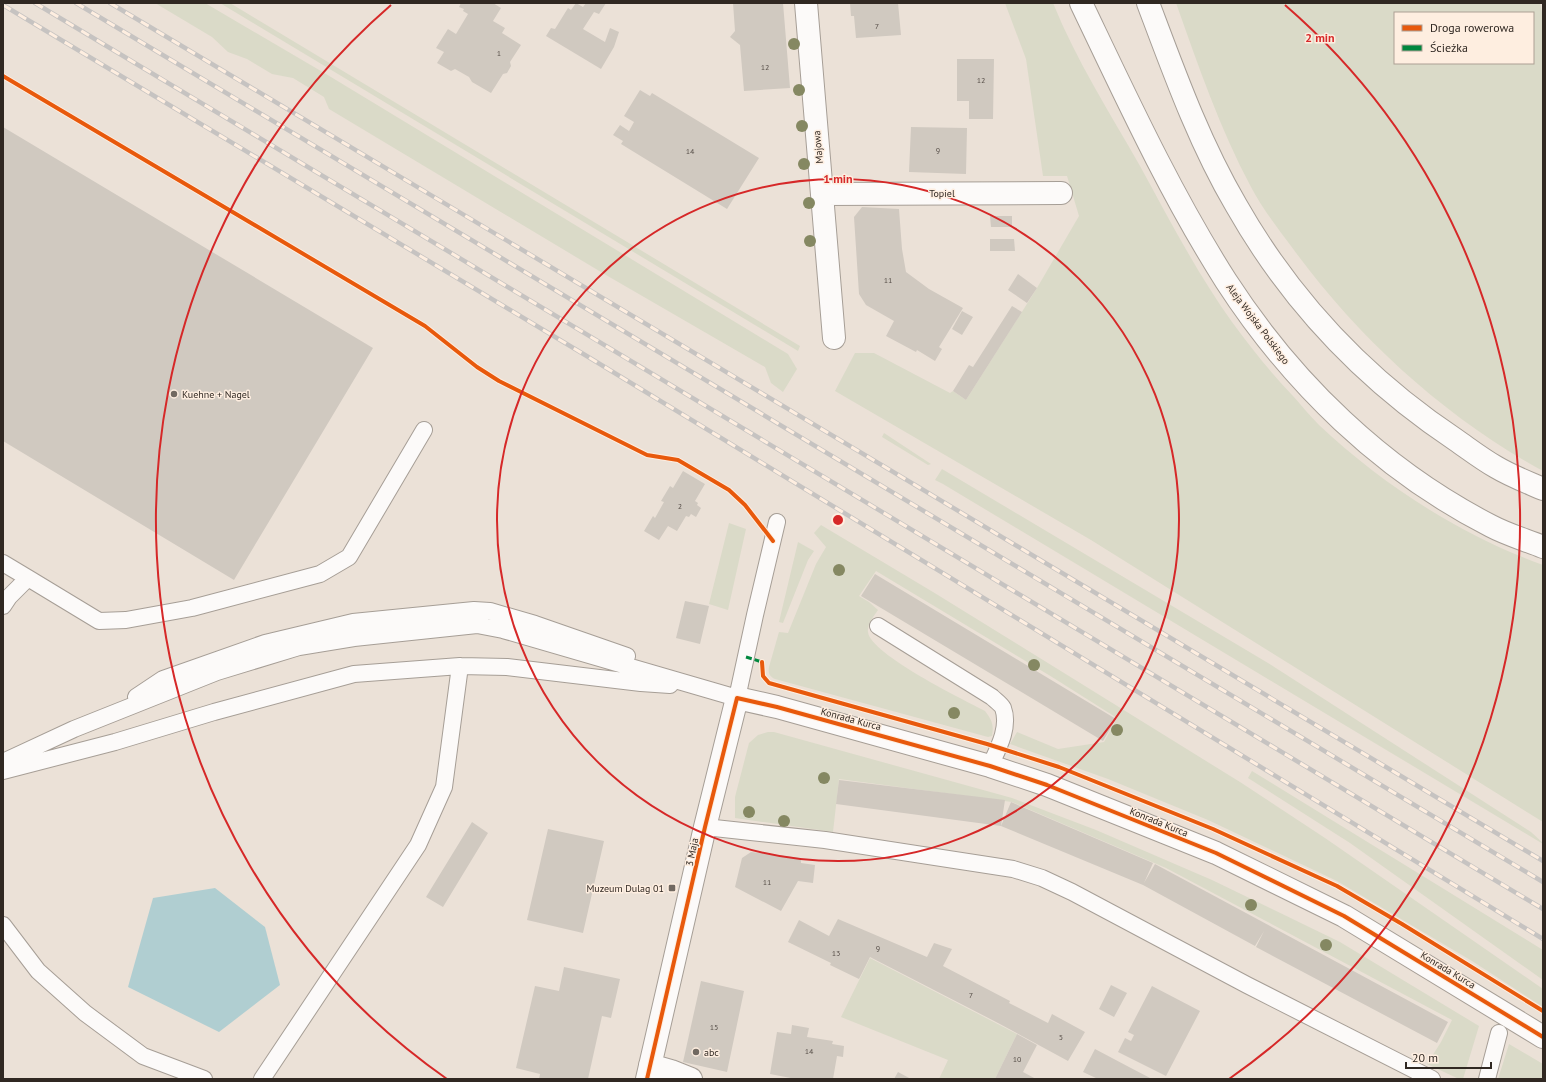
<svg xmlns="http://www.w3.org/2000/svg" width="1546" height="1082" viewBox="0 0 1546 1082" font-family="'PT Sans',sans-serif">
  <style>
    .green { fill: #dadac8; fill-rule: evenodd }
    .water { fill: #b0ced1 }
    .building { fill: #d0c9c0 }
    .lines { fill: none; stroke-linecap: round; stroke-linejoin: round }
    .lane-casing { stroke: #a69e96; stroke-width: 18 }
    .street-casing { stroke: #a69e96; stroke-width: 24 }
    .secondary-casing { stroke: #a69e96; stroke-width: 24 }
    .lane { stroke: #fcfaf9; stroke-width: 16 }
    .street { stroke: #fcfaf9; stroke-width: 22 }
    .secondary { stroke: #fcfaf9; stroke-width: 22 }
    .rail-casing { stroke: #c6c3c1; stroke-width: 4.5 }
    .rail { stroke: #feeee0; stroke-width: 3; stroke-dasharray: 9; stroke-linecap: butt }
    .quiet { stroke: #00873e; stroke-width: 3; stroke-dasharray: 6 3; stroke-linecap: butt }
    .cycleway-casing { stroke: #feeee0; stroke-width: 6 }
    .cycleway { stroke: #e8590c; stroke-width: 4 }
    .tree { fill: #858862 }
    .ring { fill: none; stroke: #d62828; stroke-width: 2 }
    .poi-dot { fill: #716961; stroke: #feeee0; stroke-width: 1.5 }
    .labels { text-anchor: middle; dominant-baseline: central; stroke-width: 3; stroke-linejoin: round; paint-order: stroke }
    .number-label { font-size: 8px; fill: #58504a }
    .street-label { font-size: 10px; fill: #302822; stroke: #feeee0 }
    .poi-label { font-size: 10px; fill: #302822; stroke: #feeee0; text-anchor: start }
    .centre { fill: #d62828; stroke: #feeee0; stroke-width: 2 }
    .ring-label { font-size: 12px; text-anchor: middle; font-weight: bold; fill: #d62828; stroke: #feeee0; stroke-width: 3; stroke-linejoin: round; paint-order: stroke }
  </style>
  <rect width="100%" height="100%" fill="#ebe1d7"/>
  <path class="green" d="M 155,3 L 205,3 L 326,74 L 788,354 L 797,369 L 783,392 L 771,383 L 765,367 L 606,275 L 329,109 L 324,97 L 293,78 L 272,74 L 247,59 L 228,52 L 212,37 Z
    M 220,3 L 230,3 L 800,346 L 798,351 Z
    M 1005,3 L 1053,3 C 1076,60 1110,113 1140,166 C 1169,219 1197,273 1232,322 C 1251,348 1271,373 1293,396 C 1302,406 1310,416 1319,425 C 1383,485 1460,535 1543,565 L 1543,822 L 1091,540 L 835,391 L 855,353 L 874,353 L 950,393 L 953,391 L 966,400 L 1037,288 L 1079,216 L 1067,176 L 1043,176 L 1026,59 Z
    M 1176,3 L 1540,3 L 1543,17 L 1543,471 C 1444,417 1357,337 1291,246 C 1277,227 1262,208 1251,187 C 1220,129 1198,65 1176,3 ZM 1395,13 L 1533,13 L 1533,63 L 1395,63 Z
    M 884,433 L 931,464 L 928,465 L 882,437 Z
    M 942,469 L 1268,663 L 1531,832 L 1543,843 L 1543,844 L 943,484 L 935,480 Z
    M 729,523 L 746,529 L 728,610 L 709,604 Z
    M 821,525 L 933,592 L 1240,782 L 1325,838 L 1543,989 L 1543,1007 L 1472,961 L 1337,881 L 1208,820 L 1108,779 L 1010,744 L 1017,732 L 1058,749 L 1104,742 L 1117,718 L 1052,677 L 876,571 L 859,596 L 869,602 L 878,610 C 874,616 867,624 868,632 C 870,654 964,700 985,711 C 992,720 994,725 992,736 L 988,737 L 775,679 C 769,676 768,673 769,667 L 779,632 L 788,633 L 816,564 L 826,547 L 814,533 Z
    M 798,542 L 814,551 L 808,560 L 783,623 L 779,622 Z
    M 768,732 L 774,732 L 1012,798 L 1096,830 L 1212,880 L 1340,942 L 1479,1026 L 1463,1079 L 1459,1079 L 1427,1064 L 1441,1042 L 1452,1020 L 1166,868 L 1012,802 L 839,779 L 833,832 L 735,818 L 735,797 L 749,743 L 758,735 Z
    M 1252,771 L 1543,950 L 1543,980 L 1350,843 L 1248,778 Z
    M 870,958 L 1017,1034 L 995,1079 L 939,1079 L 948,1060 L 841,1017 Z
    M 1509,1044 L 1543,1064 L 1543,1079 L 1498,1079 Z"/>
  <path class="water" d="M 215,888 L 265,927 L 280,985 L 219,1032 L 128,987 L 153,898 Z"/>
  <path class="building" d="M 461,3 L 493,3 L 501,8 L 493,21 L 505,28 L 502,33 L 521,45 L 510,62 L 511,66 L 507,73 L 503,74 L 491,93 L 472,82 L 469,77 L 455,69 L 451,71 L 437,63 L 444,52 L 436,48 L 448,29 L 456,34 L 468,14 L 463,11 L 464,9 L 459,7 Z
    M 576,3 L 583,7 L 586,3 L 606,3 L 599,14 L 594,12 L 583,29 L 605,42 L 610,28 L 619,32 L 614,47 L 601,69 L 546,36 L 551,28 L 555,29 L 568,8 L 571,10 Z
    M 733,3 L 783,3 L 790,88 L 744,91 L 740,45 L 730,37 L 735,31 Z
    M 850,3 L 898,3 L 901,35 L 856,38 L 854,16 L 851,16 Z
    M 957,59 L 994,59 L 993,119 L 969,119 L 969,101 L 957,101 Z
    M 640,90 L 650,96 L 652,93 L 759,158 L 727,209 L 621,144 L 623,141 L 613,135 L 620,125 L 629,131 L 634,122 L 624,116 Z
    M 3,127 L 373,348 L 234,580 L 3,441 Z
    M 911,127 L 967,128 L 966,174 L 909,172 Z
    M 862,207 L 899,209 L 902,249 L 906,272 L 929,289 L 963,308 L 939,347 L 942,349 L 935,361 L 917,350 L 916,352 L 886,336 L 894,321 L 866,305 L 859,294 L 854,217 Z
    M 990,216 L 1012,216 L 1012,227 L 991,227 Z
    M 990,239 L 1014,239 L 1015,251 L 990,251 Z
    M 1018,274 L 1037,288 L 1027,303 L 1008,290 Z
    M 1012,306 L 1022,312 L 966,400 L 953,391 L 969,365 L 973,367 Z
    M 962,311 L 973,317 L 962,335 L 952,329 Z
    M 683,471 L 705,484 L 695,501 L 698,503 L 697,505 L 701,508 L 696,517 L 691,514 L 689,517 L 686,516 L 677,531 L 668,526 L 659,540 L 644,531 L 653,516 L 655,518 L 664,502 L 661,501 L 670,486 L 673,488 Z
    M 875,574 L 1116,719 L 1103,741 L 861,596 Z
    M 685,601 L 709,606 L 700,644 L 676,638 Z
    M 839,780 L 1005,800 L 1001,826 L 1011,802 L 1153,863 L 1144,883 L 1155,864 L 1448,1022 L 1437,1043 L 1256,947 L 1264,931 L 1255,946 L 1143,885 L 1001,826 L 836,804 Z
    M 472,822 L 488,833 L 443,907 L 426,897 Z
    M 548,829 L 604,841 L 583,933 L 527,920 Z
    M 751,852 L 801,858 L 801,863 L 815,865 L 813,883 L 798,881 L 781,911 L 735,887 L 742,858 Z
    M 838,919 L 927,957 L 934,943 L 952,949 L 943,966 L 1010,1001 L 1009,1003 L 1048,1023 L 1052,1014 L 1085,1032 L 1068,1061 L 998,1023 L 870,957 L 859,979 L 830,965 L 831,963 L 788,942 L 799,920 L 829,936 Z
    M 564,967 L 620,979 L 611,1018 L 602,1016 L 588,1079 L 539,1079 L 540,1074 L 516,1068 L 535,986 L 559,991 Z
    M 701,981 L 744,991 L 727,1072 L 683,1062 Z
    M 1111,985 L 1127,993 L 1114,1017 L 1099,1009 Z
    M 1152,986 L 1200,1011 L 1166,1076 L 1118,1052 L 1125,1038 L 1131,1041 L 1134,1035 L 1128,1032 Z
    M 792,1025 L 809,1028 L 807,1037 L 833,1041 L 832,1044 L 844,1046 L 843,1057 L 837,1056 L 833,1079 L 796,1079 L 770,1074 L 777,1032 L 791,1034 Z
    M 1017,1034 L 1037,1045 L 1023,1072 L 1036,1079 L 995,1079 Z
    M 1095,1049 L 1129,1067 L 1152,1079 L 1098,1079 L 1083,1072 Z
    M 898,1072 L 911,1079 L 894,1079 Z"/>
  <g class="lines">
    <g class="lane-casing">
      <path id="lane" d="M 3,563 L 28,578 L 9,597 L 3,606
        M 28,578 L 99,621 L 126,620 L 192,608 L 320,574 L 349,557 L 424,430
        M 878,626 L 992,697 C 995,700 1001,704 1003,708 C 1010,727 998,749 990,766
        M 136,697 L 163,679 L 265,643 L 353,622 L 474,610 L 490,611 L 535,624 L 627,656
        M 3,762 L 74,729 L 217,672 L 299,647 L 354,638 L 477,625 L 503,630 L 737,698 L 755,615 L 777,522
        M 3,771 L 115,742 L 214,712 L 354,674 L 460,666 L 507,667 L 641,683 L 670,685
        M 705,827 L 825,840 L 1013,869 L 1042,878 L 1072,892 L 1247,985 L 1432,1079
        M 3,925 L 38,971 L 85,1013 L 143,1056 L 204,1079
        M 262,1079 L 418,845 L 444,787 L 460,666
        M 1487,1079 L 1499,1033"/>
    </g>
    <g class="street-casing">
      <path id="street" d="M 806,3 L 834,338
        M 822,194 L 1061,193
        M 650,1065 L 671,1071 L 691,1079
        M 647,1079 L 705,827 L 737,698 L 777,707 L 990,766 L 1047,785 L 1216,853 L 1344,916 L 1543,1037"/>
    </g>
    <g class="secondary-casing">
      <path id="secondary" d="M 1081,3 C 1126,97 1170,193 1226,281 C 1292,383 1383,471 1491,526 C 1508,535 1526,540 1543,547
        M 1148,3 C 1174,72 1199,142 1236,205 C 1291,302 1363,378 1456,440 C 1469,449 1482,459 1496,467 C 1511,476 1527,482 1543,489"/>
    </g>
    <use href="#lane" class="lane"/>
    <use href="#street" class="street"/>
    <use href="#secondary" class="secondary"/>
    <g class="rail-casing">
      <path id="rail" d="M 35,3 L 1543,909
        M 76,3 L 1543,882
        M 110,3 L 1543,861
        M 3,5 L 590,358 L 1543,939"/>
    </g>
    <use href="#rail" class="rail"/>
    <path class="quiet" d="M 746,657 L 762,662 L 762,664"/>
    <g class="cycleway-casing">
      <path id="cycleway" d="M 3,76 L 425,326 L 477,367 L 499,381 L 647,455 L 678,460 L 729,490 L 745,505 L 773,541
        M 762,662 L 763,676 L 769,683 L 987,744 L 1059,767 L 1213,829 L 1337,886 L 1402,924 L 1543,1011
        M 647,1079 L 705,827 L 737,698 L 777,707 L 990,766 L 1047,785 L 1216,853 L 1344,916 L 1543,1037"/>
    </g>
    <use href="#cycleway" class="cycleway"/>
  </g>
  <g class="tree">
    <circle cx="794" cy="44" r="6"/>
    <circle cx="799" cy="90" r="6"/>
    <circle cx="802" cy="126" r="6"/>
    <circle cx="804" cy="164" r="6"/>
    <circle cx="809" cy="203" r="6"/>
    <circle cx="810" cy="241" r="6"/>
    <circle cx="839" cy="570" r="6"/>
    <circle cx="1034" cy="665" r="6"/>
    <circle cx="954" cy="713" r="6"/>
    <circle cx="1117" cy="730" r="6"/>
    <circle cx="824" cy="778" r="6"/>
    <circle cx="749" cy="812" r="6"/>
    <circle cx="784" cy="821" r="6"/>
    <circle cx="1251" cy="905" r="6"/>
    <circle cx="1326" cy="945" r="6"/>
  </g>
  <g class="ring">
    <circle cx="838" cy="520" r="341"/>
    <path d="M447 1079A682 682 0 0 1 391 5M1285 5A682 682 0 0 1 1229 1079"/>
  </g>
  <g class="poi-dot">
    <circle cx="174" cy="394" r="4"/>
    <rect x="668" y="884" width="8" height="8" rx="2"/>
    <circle cx="696" cy="1052" r="4"/>
  </g>
  <g class="labels">
    <g class="number-label">
      <text x="877" y="26">7</text>
      <text x="499" y="53">1</text>
      <text x="765" y="67">12</text>
      <text x="981" y="80">12</text>
      <text x="938" y="150">9</text>
      <text x="690" y="151">14</text>
      <text x="888" y="280">11</text>
      <text x="680" y="506">2</text>
      <text x="767" y="882">11</text>
      <text x="878" y="948">9</text>
      <text x="836" y="953">13</text>
      <text x="971" y="995">7</text>
      <text x="714" y="1027">15</text>
      <text x="1061" y="1037">5</text>
      <text x="809" y="1051">14</text>
      <text x="1017" y="1059">10</text>
    </g>
    <g class="street-label">
      <text transform="translate(818 147) rotate(-95)">Majowa</text>
      <text x="942" y="193">Topiel</text>
      <text transform="translate(1258 324) rotate(53)">Aleja Wojska Polskiego</text>
      <text transform="translate(851 719) rotate(15)">Konrada Kurca</text>
      <text transform="translate(1159 822) rotate(22)">Konrada Kurca</text>
      <text transform="translate(692 852) rotate(-78)">3 Maja</text>
      <text transform="translate(1448 970) rotate(31)">Konrada Kurca</text>
    </g>
    <g class="poi-label">
      <text x="182" y="394">Kuehne + Nagel</text>
      <text x="664" y="888" text-anchor="end">Muzeum Dulag 01</text>
      <text x="704" y="1052">abc</text>
    </g>
  </g>
  <circle cx="838" cy="520" r="6" class="centre"/>
  <g class="ring-label">
    <text x="1320" y="42">2 min</text>
    <text x="838" y="183">1 min</text>
  </g>
  <rect width="1546" height="1082" fill="none" stroke="#302822" stroke-width="8"/>
  <rect x="1394" y="12" width="140" height="52" fill="#feeee0" stroke="#ac9f94"/>
  <rect x="1402" y="25" width="20" height="6" fill="#e8590c" stroke="#ac9f94"/>
  <text x="1430" y="32" font-size="12" fill="#302822">Droga rowerowa</text>
  <rect x="1402" y="45" width="20" height="6" fill="#00873e" stroke="#ac9f94"/>
  <text x="1430" y="52" font-size="12" fill="#302822">Ścieżka</text>
  <path d="M1406 1062v6h85v-6" fill="none" stroke="#302822" stroke-width="2"/>
  <text x="1412" y="1062" font-size="12" fill="#302822" stroke="#feeee0" stroke-width="3" paint-order="stroke">20 m</text>
</svg>
